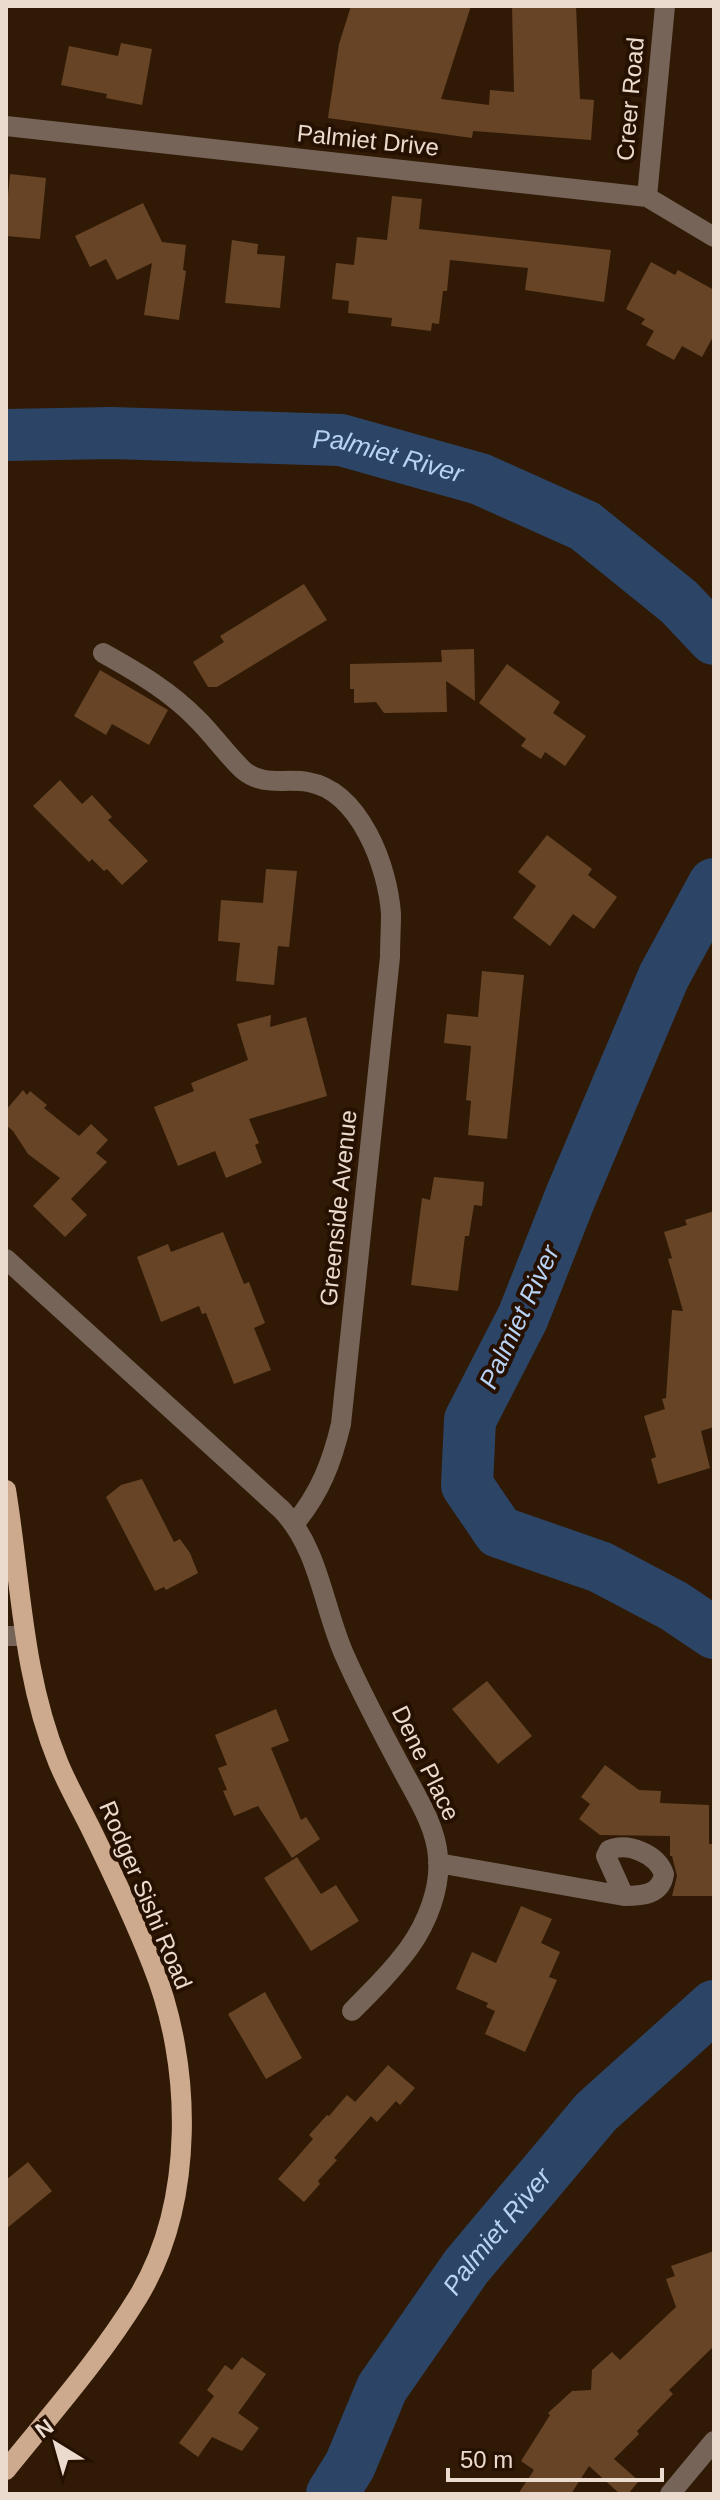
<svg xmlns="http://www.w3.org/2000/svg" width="720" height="2500" viewBox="0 0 720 2500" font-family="Arial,sans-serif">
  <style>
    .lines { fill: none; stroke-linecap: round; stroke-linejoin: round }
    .river { stroke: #2c4567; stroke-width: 52 }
    .building { fill: #674426 }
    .minor { stroke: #756457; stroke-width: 20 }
    .major { stroke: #cda98e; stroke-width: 20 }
    .labels { text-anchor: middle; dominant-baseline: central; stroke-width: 8; stroke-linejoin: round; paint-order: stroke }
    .street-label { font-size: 24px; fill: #ebdbcf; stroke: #261000 }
    .water-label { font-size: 26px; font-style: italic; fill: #b7d2f5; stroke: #261000 }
  </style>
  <rect width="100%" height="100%" fill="#301a05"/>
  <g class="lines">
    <g class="river">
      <path id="s1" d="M 6,435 L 111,433 L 341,440 L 480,479 L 585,526 L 679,602 L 714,639"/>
      <path d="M 714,884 L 664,976 L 570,1198 L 523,1317 L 470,1420 L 467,1485 L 499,1532 L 600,1567 L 674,1606 L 714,1633"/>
      <path id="s2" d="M 332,2494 L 350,2465 L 382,2388 L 466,2267 L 596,2112 L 714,2006"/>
    </g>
  </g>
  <path class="building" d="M 351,6 L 471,6 L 441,99 L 489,105 L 490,90 L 514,92 L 512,6 L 576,6 L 580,99 L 594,100 L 591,140 L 473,131 L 472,138 L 328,118 L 339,44 Z
    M 121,43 L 152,49 L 142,105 L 106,98 L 107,94 L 61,85 L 69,46 L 118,56 Z
    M 10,174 L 46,178 L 40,239 L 6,236 L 6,195 L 8,195 Z
    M 392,196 L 422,199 L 419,229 L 611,250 L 604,302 L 525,290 L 528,268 L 450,260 L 447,291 L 443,291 L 439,324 L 432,323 L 431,331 L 391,326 L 392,318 L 348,313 L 349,301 L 332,299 L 336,263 L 354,265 L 357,237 L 387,240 Z
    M 143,203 L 162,242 L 186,245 L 183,270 L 186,271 L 179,320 L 144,315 L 152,263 L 117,280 L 106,259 L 90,267 L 75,236 Z
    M 232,240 L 258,244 L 257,254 L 285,256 L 280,308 L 225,303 Z
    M 651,262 L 675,275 L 678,270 L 714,290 L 714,335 L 702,357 L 682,346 L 674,360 L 646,345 L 654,331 L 641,324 L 645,319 L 626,309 Z
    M 304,584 L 327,620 L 217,687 L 208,687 L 193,662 L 224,642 L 220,636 Z
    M 474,649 L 475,701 L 446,681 L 447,712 L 384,713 L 376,702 L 354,703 L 354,689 L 350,689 L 350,664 L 442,662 L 441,650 Z
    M 507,664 L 560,702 L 553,713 L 586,736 L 565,766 L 545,752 L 541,759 L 521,746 L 526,739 L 479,703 Z
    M 100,670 L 168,710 L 149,745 L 112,724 L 106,735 L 74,716 Z
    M 60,780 L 82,804 L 92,795 L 112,817 L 108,820 L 148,861 L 122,885 L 107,869 L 104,871 L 92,859 L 89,862 L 33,806 Z
    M 547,835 L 592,869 L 588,875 L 617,897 L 594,929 L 573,914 L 550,946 L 513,918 L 536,886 L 518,872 Z
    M 266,869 L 297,871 L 289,947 L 278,946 L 274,985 L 236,981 L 240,943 L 218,941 L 221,900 L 263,903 Z
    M 482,971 L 524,975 L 507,1139 L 468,1135 L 471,1101 L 466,1100 L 471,1046 L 444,1043 L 447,1014 L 478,1017 Z
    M 271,1015 L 270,1027 L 306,1017 L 327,1096 L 249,1119 L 259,1143 L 255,1145 L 262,1163 L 226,1178 L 215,1151 L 178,1166 L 154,1107 L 194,1091 L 191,1083 L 248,1060 L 237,1024 Z
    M 23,1090 L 27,1095 L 30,1091 L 47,1105 L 44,1108 L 79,1136 L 91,1124 L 108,1140 L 96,1153 L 107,1162 L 71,1199 L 87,1215 L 65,1237 L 33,1206 L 60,1178 L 28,1154 L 13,1131 L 6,1125 L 6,1110 Z
    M 434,1177 L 484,1182 L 482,1206 L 474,1205 L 469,1236 L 465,1236 L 458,1291 L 411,1285 L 422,1198 L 430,1200 Z
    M 714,1211 L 714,1427 L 701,1431 L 710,1468 L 658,1484 L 651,1459 L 656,1457 L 644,1416 L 665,1409 L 662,1399 L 666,1398 L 672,1310 L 683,1311 L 668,1259 L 672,1258 L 664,1232 L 687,1225 L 685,1220 Z
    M 223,1232 L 244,1284 L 249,1282 L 265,1323 L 254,1328 L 271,1370 L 234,1384 L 206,1313 L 202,1314 L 199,1306 L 161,1322 L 137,1257 L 168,1244 L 171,1252 Z
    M 142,1479 L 174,1542 L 180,1539 L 190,1553 L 198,1573 L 166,1590 L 164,1587 L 155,1591 L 106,1497 L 121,1485 Z
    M 487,1681 L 532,1736 L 498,1764 L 452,1709 Z
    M 276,1709 L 289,1741 L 271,1748 L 301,1820 L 306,1817 L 320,1839 L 292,1858 L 258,1806 L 234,1816 L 223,1791 L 227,1790 L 218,1768 L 227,1765 L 215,1735 Z
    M 605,1765 L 639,1790 L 661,1791 L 660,1803 L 709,1805 L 709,1844 L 714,1844 L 714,1896 L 672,1896 L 677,1876 L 672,1856 L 670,1856 L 670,1836 L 600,1835 L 579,1819 L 590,1804 L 581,1797 Z
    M 297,1857 L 321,1894 L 336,1885 L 359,1921 L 311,1951 L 264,1878 Z
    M 521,1906 L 552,1919 L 541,1943 L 560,1952 L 549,1977 L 557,1980 L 525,2052 L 485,2034 L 495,2011 L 486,2007 L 488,2003 L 456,1989 L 472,1952 L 496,1963 Z
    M 265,1992 L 302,2058 L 266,2079 L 228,2014 Z
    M 388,2065 L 415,2088 L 400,2105 L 396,2101 L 377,2122 L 371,2116 L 334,2158 L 337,2160 L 318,2181 L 320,2184 L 304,2202 L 278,2179 L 313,2139 L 309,2135 L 327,2115 L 329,2116 L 347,2095 L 360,2106 L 355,2102 Z
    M 28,2162 L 52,2191 L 6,2229 L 6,2180 Z
    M 714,2251 L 714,2346 L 669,2390 L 673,2394 L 637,2431 L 639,2434 L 614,2459 L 639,2481 L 628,2494 L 620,2494 L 589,2466 L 571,2494 L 518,2494 L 534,2470 L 521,2461 L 550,2415 L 548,2413 L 572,2391 L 591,2390 L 592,2370 L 612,2352 L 620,2360 L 676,2307 L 666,2279 L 675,2276 L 671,2266 Z
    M 242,2357 L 266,2374 L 238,2413 L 259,2428 L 242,2451 L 212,2437 L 198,2457 L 179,2443 L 214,2396 L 207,2390 L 225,2365 L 232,2370 Z"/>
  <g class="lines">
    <path class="minor" d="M 6,126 L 647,197 L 714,237
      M 647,197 L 665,6
      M 103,653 C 137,672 170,691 198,720 C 214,736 227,755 243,770 C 263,787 284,778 308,782 C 360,791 388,867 391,914 C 391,928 390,942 390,957 L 341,1424 C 332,1462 320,1493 295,1523
      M 6,1259 L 282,1510 C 319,1549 323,1606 344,1654 C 362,1695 383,1734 404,1773 C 418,1799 436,1827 438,1857 C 441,1888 427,1923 409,1948 C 392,1971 372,1991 352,2011
      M 6,1636 L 24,1636
      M 438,1863 L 624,1896 C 642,1896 661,1895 664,1874 C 657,1854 628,1842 609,1850 L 606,1856 L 624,1896
      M 670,2494 L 714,2441"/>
    <path class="major" d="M 6,1490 C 21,1581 22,1674 58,1762 C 67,1784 79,1805 90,1827 C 112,1872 134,1918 152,1964 C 193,2065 195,2203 138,2297 C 100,2359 51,2414 6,2470"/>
  </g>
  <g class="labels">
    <g class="street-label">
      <text transform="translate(630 99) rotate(-85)">Creer Road</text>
      <text transform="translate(368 140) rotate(6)">Palmiet Drive</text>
      <text transform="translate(338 1208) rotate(-84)">Greenside Avenue</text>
      <text transform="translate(426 1763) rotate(64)">Dene Place</text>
      <text transform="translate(146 1895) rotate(67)">Rodger Sishi Road</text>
    </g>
    <g class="water-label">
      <text stroke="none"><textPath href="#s1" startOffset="384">Palmiet River</textPath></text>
      <text transform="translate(519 1317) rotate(-65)">Palmiet River</text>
      <text stroke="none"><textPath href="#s2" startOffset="312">Palmiet River</textPath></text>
    </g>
  </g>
  <rect width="720" height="2500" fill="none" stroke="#ebdbcf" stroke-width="16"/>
  <g transform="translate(56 2444) rotate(323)" stroke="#261000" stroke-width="6" paint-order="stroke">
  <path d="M0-6L14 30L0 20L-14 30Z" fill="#ebdbcf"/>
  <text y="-12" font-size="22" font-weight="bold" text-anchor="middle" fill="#ebdbcf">N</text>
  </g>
  <path d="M448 2468v12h214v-12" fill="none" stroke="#ebdbcf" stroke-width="4"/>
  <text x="460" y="2468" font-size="24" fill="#ebdbcf" stroke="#261000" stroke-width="6" paint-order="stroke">50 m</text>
</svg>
